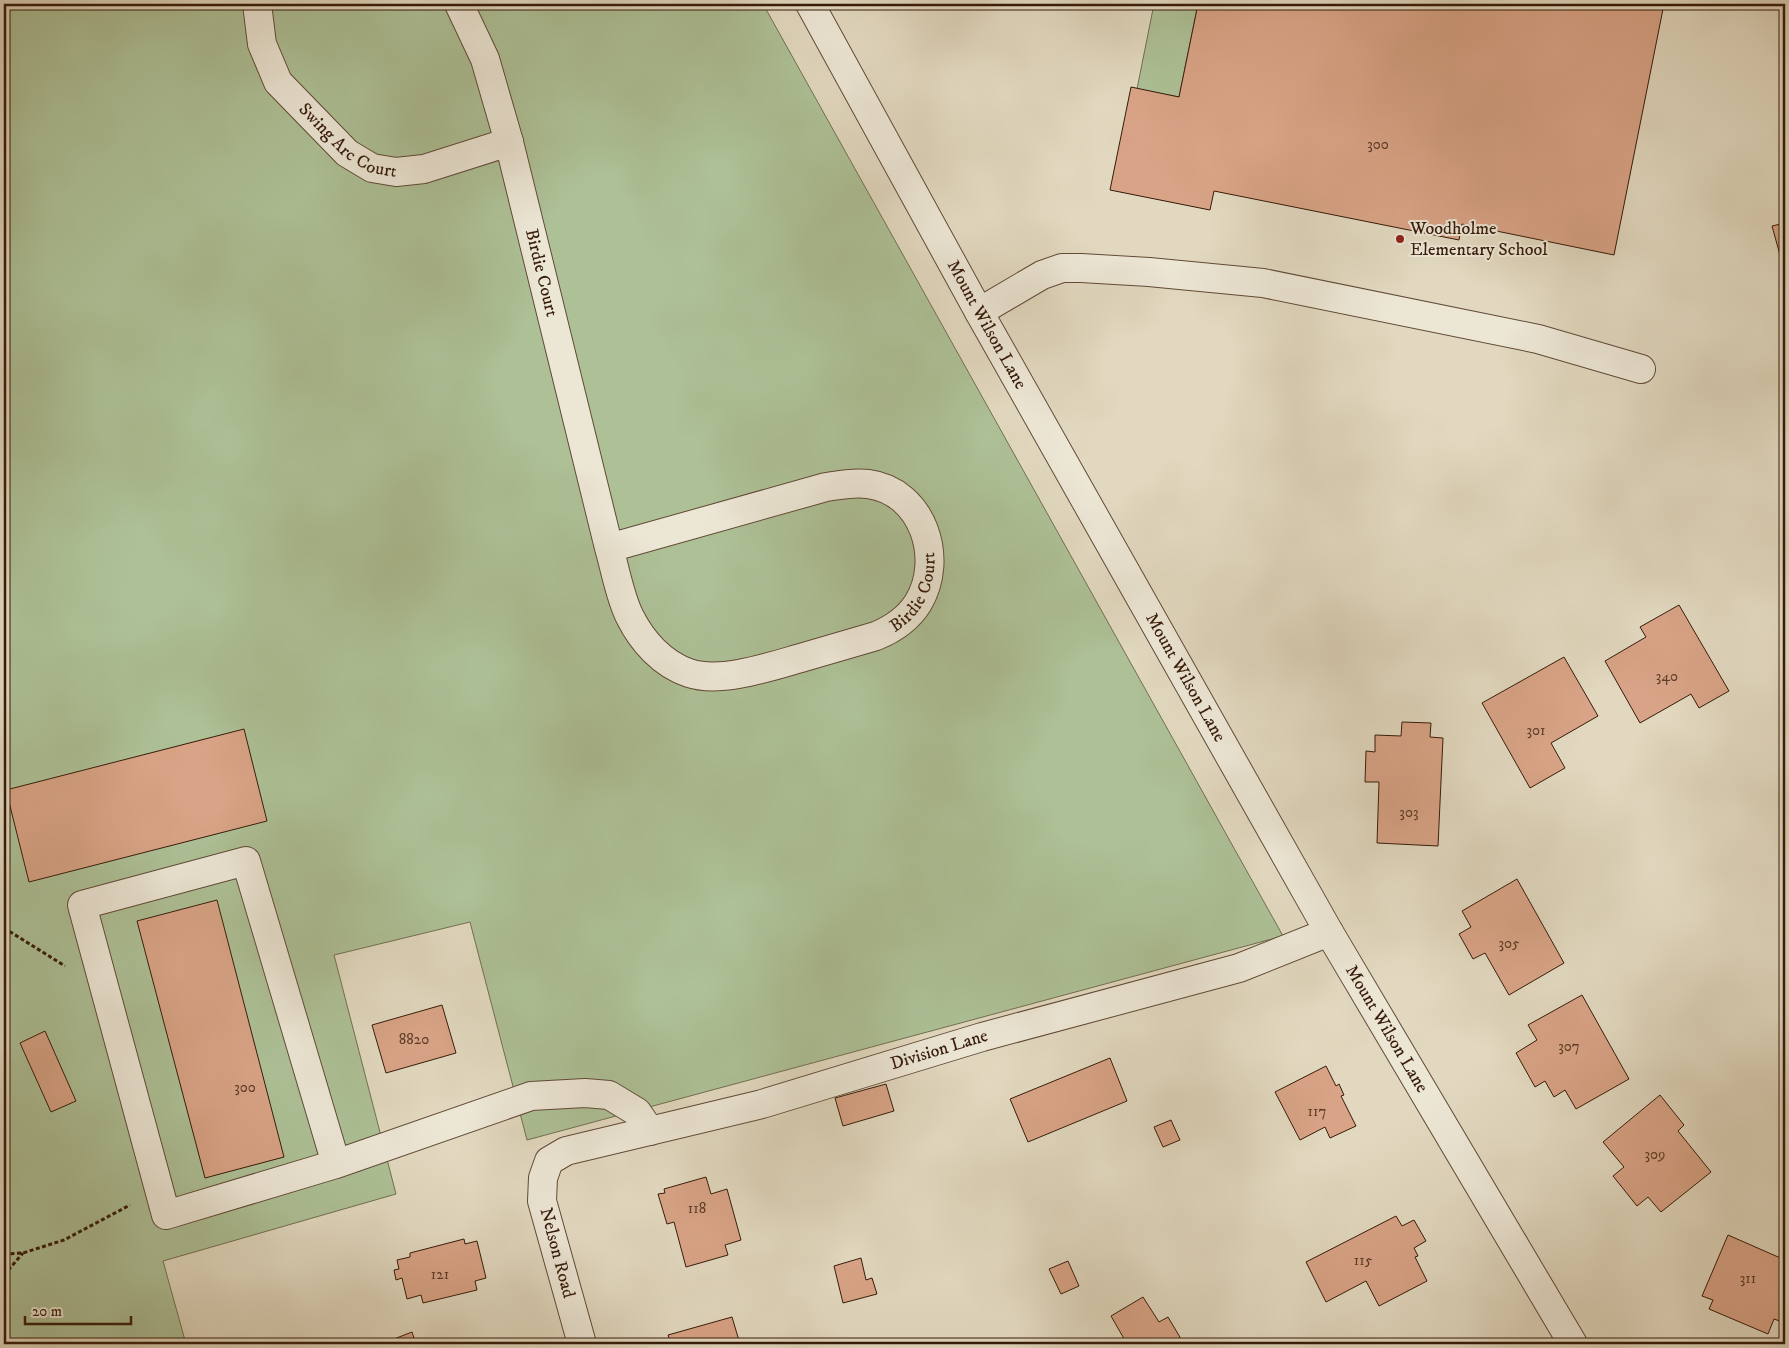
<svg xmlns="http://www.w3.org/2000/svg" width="1789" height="1348" viewBox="0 0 1789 1348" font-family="'IM FELL DW Pica',serif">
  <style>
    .green { fill: #adc096; stroke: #726e50 }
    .building { fill: #d8a386; stroke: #361b09 }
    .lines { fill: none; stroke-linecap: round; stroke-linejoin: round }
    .minor-casing { stroke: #614a36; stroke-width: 30 }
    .path { stroke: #361b09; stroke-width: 3; stroke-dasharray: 4 2.5; stroke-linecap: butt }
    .minor { stroke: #ece6d5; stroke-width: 28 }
    .poi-dot { fill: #8f2418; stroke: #ece6d5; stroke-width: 2 }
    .labels { text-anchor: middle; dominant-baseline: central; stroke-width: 4; stroke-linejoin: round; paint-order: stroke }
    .number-label { font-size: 15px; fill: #5e3d28 }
    .street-label { font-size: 18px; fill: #361b09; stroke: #ece6d5 }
    .poi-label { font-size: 18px; fill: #361b09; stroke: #ece6d5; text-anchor: start }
  </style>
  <rect width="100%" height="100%" fill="#e1d8bf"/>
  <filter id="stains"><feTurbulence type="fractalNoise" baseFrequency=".004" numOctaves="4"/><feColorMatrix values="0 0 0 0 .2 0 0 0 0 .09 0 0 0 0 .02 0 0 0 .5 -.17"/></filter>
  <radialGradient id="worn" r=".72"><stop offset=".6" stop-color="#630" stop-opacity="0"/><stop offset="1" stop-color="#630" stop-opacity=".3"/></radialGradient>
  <path class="green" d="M 4,4 L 763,4 L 1283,936 L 527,1140 L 470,922 L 334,955 L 396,1194 L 163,1261 L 186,1344 L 4,1344 Z
    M 1154,4 L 1198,4 L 1179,97 L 1137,89 Z"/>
  <path class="building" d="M 1198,4 L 1664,4 L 1614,255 L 1462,224 L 1459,240 L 1214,191 L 1210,210 L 1110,190 L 1131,87 L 1179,97 Z
    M 1785,223 L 1785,273 L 1772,226 Z
    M 1679,605 L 1729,691 L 1699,708 L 1691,694 L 1640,723 L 1605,661 L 1646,637 L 1640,627 Z
    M 1564,657 L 1598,716 L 1551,743 L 1565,768 L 1530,788 L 1482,703 Z
    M 1402,722 L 1431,723 L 1430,737 L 1443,738 L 1438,846 L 1377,843 L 1379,782 L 1365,782 L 1366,751 L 1375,752 L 1375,735 L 1401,736 Z
    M 244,729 L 267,821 L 29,882 L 6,790 Z
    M 1517,879 L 1564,963 L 1509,995 L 1485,953 L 1473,959 L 1459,934 L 1471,927 L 1462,911 Z
    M 217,900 L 284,1157 L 205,1178 L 137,921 Z
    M 1582,995 L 1629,1079 L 1576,1109 L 1565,1090 L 1554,1097 L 1545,1081 L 1535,1087 L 1516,1053 L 1537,1040 L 1528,1025 Z
    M 442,1005 L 456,1053 L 386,1073 L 372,1025 Z
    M 45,1031 L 76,1101 L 51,1112 L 20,1043 Z
    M 1110,1058 L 1127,1101 L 1028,1142 L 1010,1099 Z
    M 1326,1066 L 1336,1086 L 1339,1084 L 1344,1095 L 1341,1096 L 1356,1126 L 1330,1138 L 1325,1127 L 1300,1140 L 1275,1092 Z
    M 886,1084 L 894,1111 L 843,1126 L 835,1098 Z
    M 1660,1095 L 1684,1125 L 1678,1131 L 1711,1172 L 1661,1212 L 1648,1197 L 1637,1206 L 1613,1176 L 1624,1167 L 1603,1142 Z
    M 1171,1120 L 1180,1140 L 1163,1147 L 1154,1127 Z
    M 706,1177 L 711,1194 L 727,1189 L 741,1240 L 725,1245 L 728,1255 L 686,1267 L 674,1222 L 667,1224 L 658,1194 L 665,1193 L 664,1189 Z
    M 1396,1216 L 1402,1226 L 1414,1220 L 1426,1241 L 1414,1248 L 1418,1256 L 1415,1257 L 1427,1281 L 1379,1306 L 1366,1281 L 1326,1302 L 1306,1262 Z
    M 1728,1235 L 1785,1260 L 1785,1323 L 1774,1319 L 1768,1334 L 1709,1309 L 1713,1300 L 1702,1296 Z
    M 464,1239 L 465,1244 L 477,1241 L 486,1278 L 475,1281 L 477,1290 L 423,1303 L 421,1295 L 407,1299 L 402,1278 L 396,1280 L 394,1270 L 399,1269 L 397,1260 L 410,1257 L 410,1253 Z
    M 861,1258 L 866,1280 L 872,1278 L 877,1294 L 843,1303 L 834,1266 Z
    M 1068,1261 L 1079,1286 L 1061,1294 L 1049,1269 Z
    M 1143,1297 L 1159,1322 L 1168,1317 L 1184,1344 L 1186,1342 L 1187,1344 L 1127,1344 L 1111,1316 Z
    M 732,1317 L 740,1344 L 671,1344 L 668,1335 Z
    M 412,1332 L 416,1344 L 381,1344 Z"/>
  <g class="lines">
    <g class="minor-casing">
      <g id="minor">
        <path id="s1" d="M 257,4 L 262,44 L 278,82 L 347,153 L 372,168 L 396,172 L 424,169 L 509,142"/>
        <path id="s2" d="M 459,4 L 485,59 L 509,142 L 609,548 C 615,568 620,598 630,617 C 642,641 662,664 689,673 C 721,684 772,666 804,657 C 828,650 852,643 876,636 C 893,629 908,619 918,603 C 945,559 923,491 868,484 C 854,482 839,485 826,487 L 609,548"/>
        <path id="s3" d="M 810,4 L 979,312 L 1329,932 L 1573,1344"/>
        <path d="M 979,312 L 1042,275 L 1062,268 L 1081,268 L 1149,272 L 1263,283 L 1538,339 L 1641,369"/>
        <path d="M 336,1164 L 246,861 L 82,905 L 166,1215 L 336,1164 L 531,1096 L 585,1093 L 609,1095 L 637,1112 L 650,1131"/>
        <path id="s4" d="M 582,1344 L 542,1201 L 543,1178 L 549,1161 L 566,1151 L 762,1104 L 982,1037 L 1239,968 L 1329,932"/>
      </g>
    </g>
    <path class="path" d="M 4,928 L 65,966
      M 4,1254 L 23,1253 L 64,1240 L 130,1205
      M 4,1275 L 23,1253"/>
    <use href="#minor" class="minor"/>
  </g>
  <circle class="poi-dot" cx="1400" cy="239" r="5"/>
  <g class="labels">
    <g class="number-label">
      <text x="1378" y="144">300</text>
      <text x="1667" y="676">340</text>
      <text x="1536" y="730">301</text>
      <text x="1409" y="812">303</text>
      <text x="1509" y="943">305</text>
      <text x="414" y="1039">8820</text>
      <text x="1569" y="1046">307</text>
      <text x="245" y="1087">300</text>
      <text x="1317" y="1111">117</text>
      <text x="1655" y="1154">309</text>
      <text x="697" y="1208">118</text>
      <text x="1363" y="1260">115</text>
      <text x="440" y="1274">121</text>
      <text x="1748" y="1278">311</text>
    </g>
    <g class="street-label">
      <text stroke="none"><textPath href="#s1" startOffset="175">Swing Arc Court</textPath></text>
      <text stroke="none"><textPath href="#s2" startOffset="282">Birdie Court</textPath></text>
      <text stroke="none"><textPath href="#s3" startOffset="366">Mount Wilson Lane</textPath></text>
      <text stroke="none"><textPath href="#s2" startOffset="976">Birdie Court</textPath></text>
      <text stroke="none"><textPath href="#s3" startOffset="771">Mount Wilson Lane</textPath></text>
      <text stroke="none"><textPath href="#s3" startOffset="1176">Mount Wilson Lane</textPath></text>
      <text stroke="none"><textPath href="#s4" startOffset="596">Division Lane</textPath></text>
      <text transform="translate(557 1253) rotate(75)">Nelson Road</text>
    </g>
    <g class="poi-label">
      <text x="1410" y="229">Woodholme<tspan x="1410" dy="21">Elementary School</tspan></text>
    </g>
  </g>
  <rect width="1789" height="1348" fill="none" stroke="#e1d8bf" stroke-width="20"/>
  <rect x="5" y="5" width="1779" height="1338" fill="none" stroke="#361b09" stroke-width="2.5"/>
  <rect x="10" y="10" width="1769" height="1328" fill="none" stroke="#361b09"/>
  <path d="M25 1316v8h106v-8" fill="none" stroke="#361b09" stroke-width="2.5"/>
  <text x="32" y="1316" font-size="15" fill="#361b09" stroke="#ece6d5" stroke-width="4" paint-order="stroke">20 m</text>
  <rect width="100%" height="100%" filter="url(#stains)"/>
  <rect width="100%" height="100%" fill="url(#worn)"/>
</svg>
